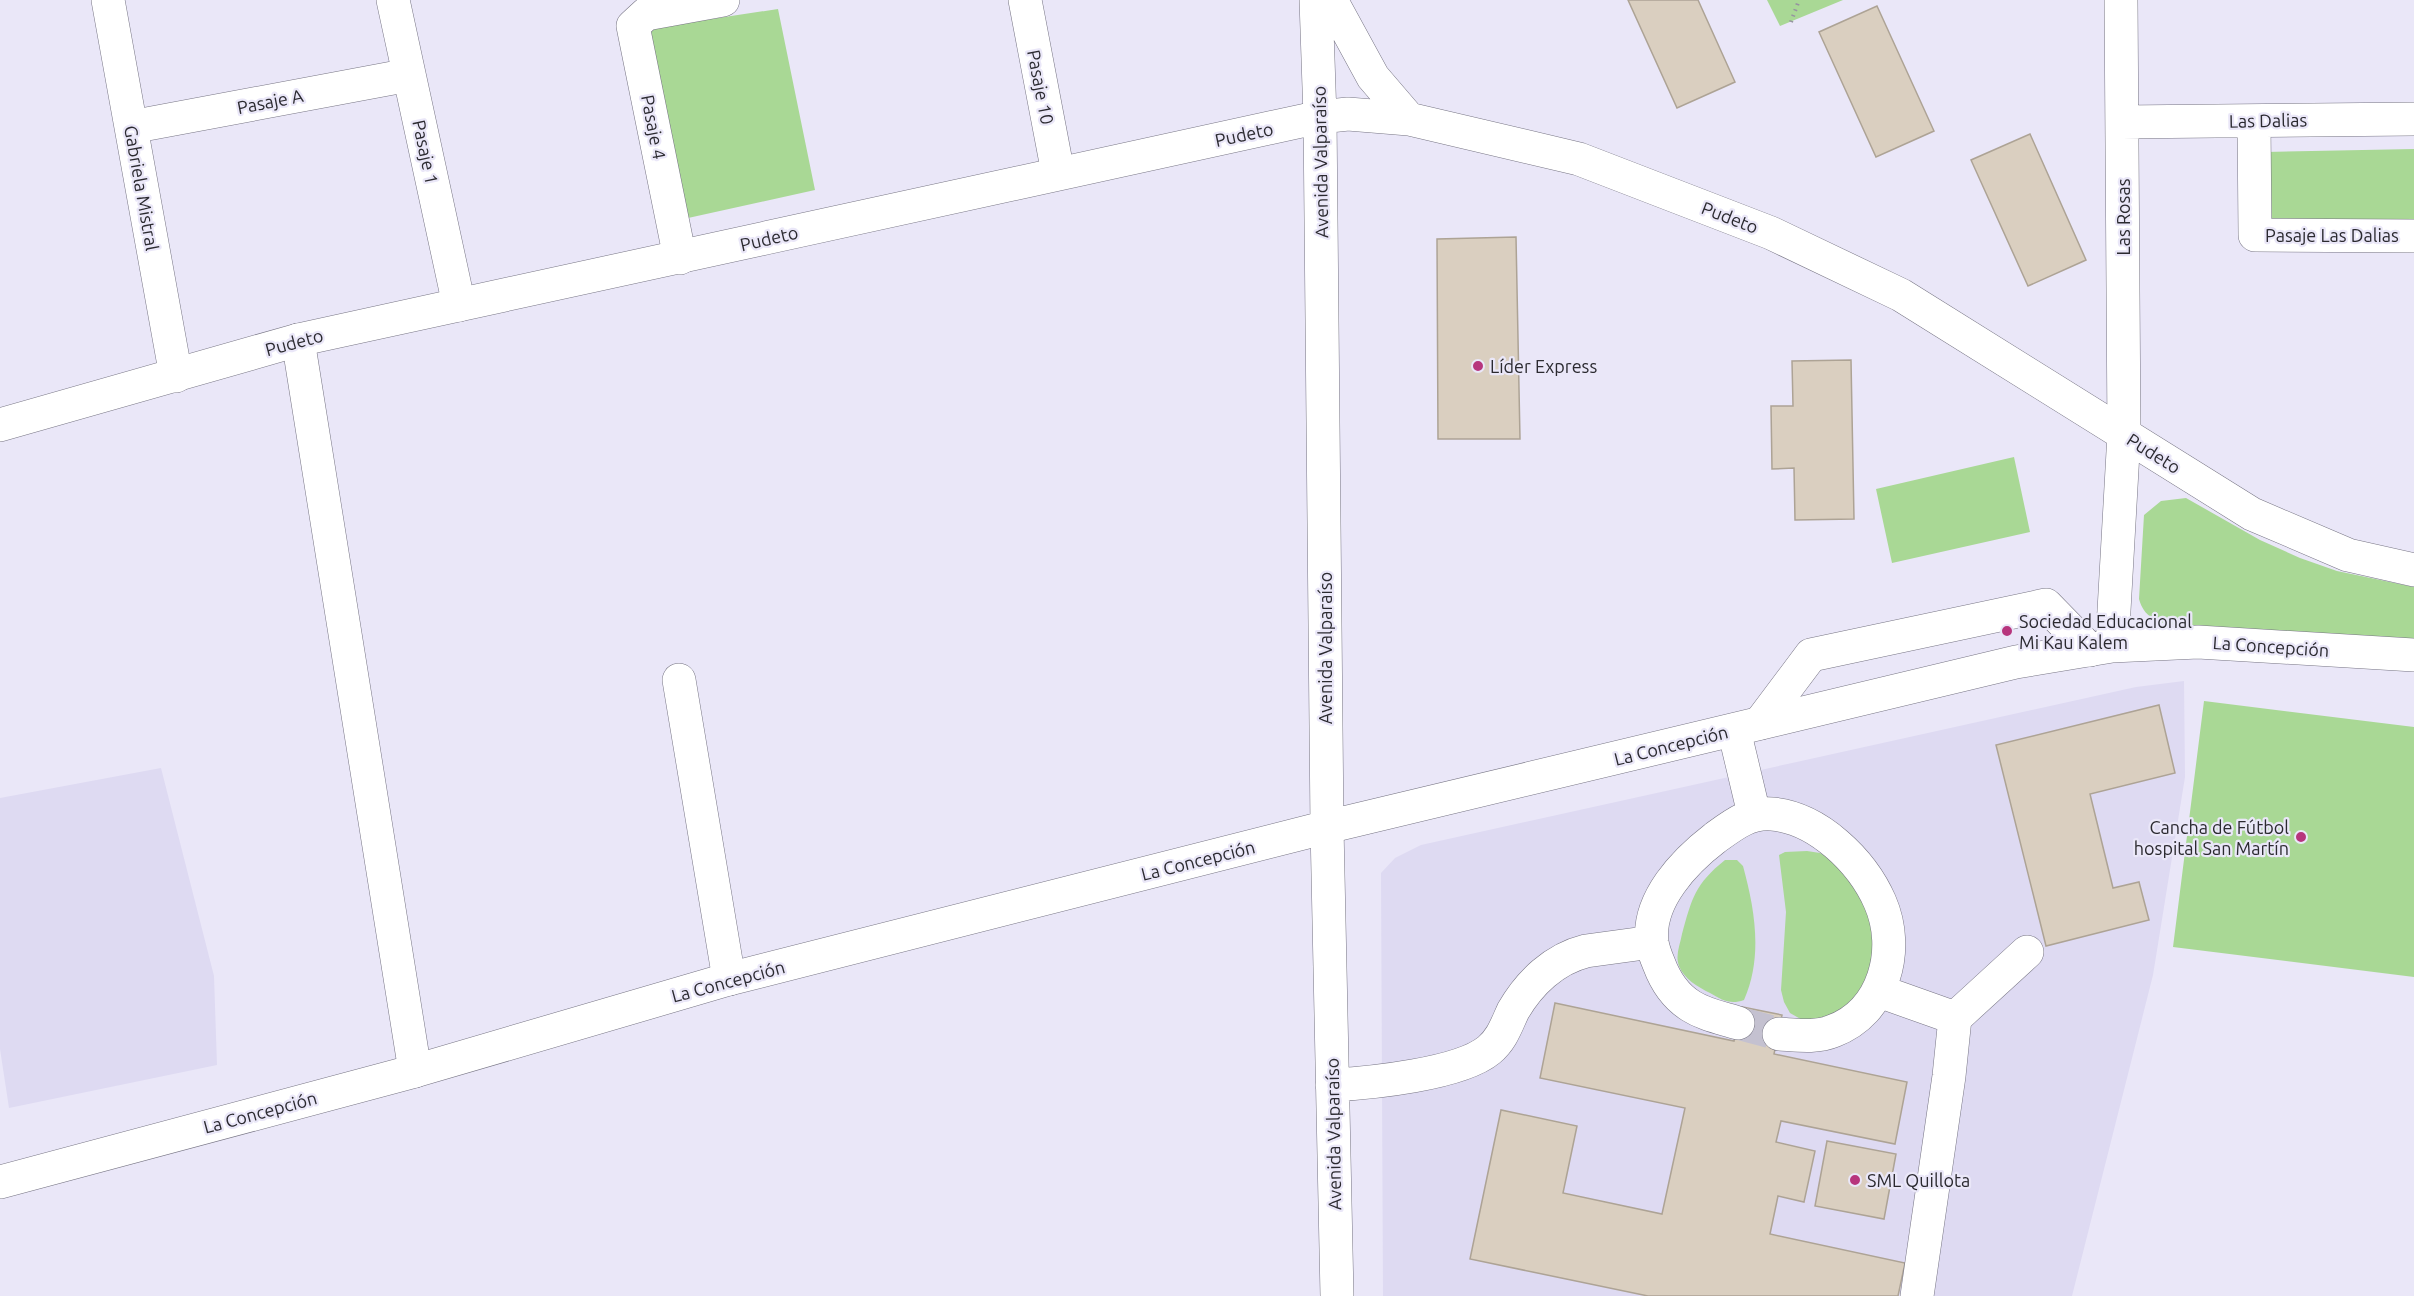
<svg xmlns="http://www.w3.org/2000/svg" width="2414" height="1296" viewBox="0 0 2414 1296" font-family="Ubuntu,sans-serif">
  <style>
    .built { fill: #dedaf2 }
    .grass { fill: #a9d895 }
    .building { fill: #dacfc0; stroke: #ada395; stroke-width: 1.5 }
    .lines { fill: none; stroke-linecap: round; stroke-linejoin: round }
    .minor-tunnel { stroke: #c4c1d0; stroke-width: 33; stroke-dasharray: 33 16; stroke-linecap: butt }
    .minor-casing { stroke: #777584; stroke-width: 34 }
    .major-casing { stroke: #777584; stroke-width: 34 }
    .path { stroke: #9694a0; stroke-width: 4; stroke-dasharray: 1.5 4.5; stroke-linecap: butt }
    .minor { stroke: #fff; stroke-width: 33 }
    .major { stroke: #fff; stroke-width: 33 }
    .poi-dot { fill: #b7357d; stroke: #eae7f8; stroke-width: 2 }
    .labels { text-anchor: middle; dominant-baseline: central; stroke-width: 4.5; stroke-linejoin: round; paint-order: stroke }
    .street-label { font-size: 18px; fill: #2b2a30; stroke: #eae7f8 }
    .poi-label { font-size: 18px; fill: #2b2a30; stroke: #eae7f8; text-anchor: start }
  </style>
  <rect width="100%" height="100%" fill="#eae7f8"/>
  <path class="built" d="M 2184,681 L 2185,777 L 2153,975 L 2072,1296 L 1383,1296 L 1381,873 L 1395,858 L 1421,845 L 2136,687 Z
    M 161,768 L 214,976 L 217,1065 L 9,1108 L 0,1049 L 0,798 Z"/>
  <path class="grass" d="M 1767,0 L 1843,0 L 1780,26 Z
    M 778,9 L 815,190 L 679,220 L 639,30 Z
    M 2414,149 L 2414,223 L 2266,224 L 2265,152 Z
    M 2014,457 L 2030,532 L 1892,563 L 1876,489 Z
    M 2186,498 L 2260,540 L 2300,558 L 2337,571 L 2414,587 L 2414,640 L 2174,625 C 2156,622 2144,617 2139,599 L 2144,515 L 2161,501 Z
    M 2204,701 L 2414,727 L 2414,977 L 2173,947 Z
    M 1807,851 L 1820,853 L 1838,863 L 1858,885 L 1876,925 L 1868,985 L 1835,1018 L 1804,1021 L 1790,1013 L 1784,1002 L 1781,990 L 1786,912 L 1779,855 L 1785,852 Z
    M 1725,860 L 1737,860 L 1743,866 C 1755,910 1763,957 1744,1000 C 1730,1005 1722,1000 1710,993 C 1698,987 1684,979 1679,966 C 1675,955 1680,945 1682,934 C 1692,898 1695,884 1725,860 Z"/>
  <path class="building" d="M 1628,0 L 1698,0 L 1735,82 L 1677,108 Z
    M 1877,6 L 1934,131 L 1876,157 L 1819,32 Z
    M 2030,134 L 2086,260 L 2028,286 L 1971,160 Z
    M 1516,237 L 1520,439 L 1438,439 L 1437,239 Z
    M 1851,360 L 1854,519 L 1795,520 L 1794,468 L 1772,469 L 1771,406 L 1793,406 L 1792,361 Z
    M 2159,705 L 2175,773 L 2090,794 L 2113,888 L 2139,882 L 2149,920 L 2046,946 L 1996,745 Z
    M 1555,1003 L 1734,1041 L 1742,1007 L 1782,1015 L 1774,1054 L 1907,1082 L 1895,1144 L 1781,1121 L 1776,1142 L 1815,1151 L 1804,1202 L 1778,1196 L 1770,1234 L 1905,1263 L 1898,1296 L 1648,1296 L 1470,1259 L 1501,1110 L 1577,1126 L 1563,1193 L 1662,1214 L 1685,1108 L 1540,1078 Z
    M 1827,1141 L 1896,1154 L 1884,1219 L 1815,1206 Z"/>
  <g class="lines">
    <path class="minor-tunnel" d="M 1738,1023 L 1779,1034"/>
    <g class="minor-casing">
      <path id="minor" d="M 108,0 L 176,376
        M 393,0 L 459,305
        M 1025,0 L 1058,173
        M 2121,0 L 2124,434
        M 646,14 L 633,26 L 680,258
        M 646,14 L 723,0
        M 2254,121 L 2255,235 L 2414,236
        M 2122,122 L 2414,119
        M 131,127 L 409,75
        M 298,340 L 415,1071
        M 679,680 L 729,979
        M 1760,723 L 1811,655 L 2046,605 L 2090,650
        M 1734,730 L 1754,814
        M 1327,827 L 1337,1296
        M 1879,991 L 1955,1018 L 2027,952
        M 1738,1023 C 1722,1018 1705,1015 1691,1006 C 1675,996 1665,980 1659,964 C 1656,957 1653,949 1652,942 C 1647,900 1685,861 1715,838 C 1733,825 1749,812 1772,814 C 1818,818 1862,861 1880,902 C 1901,950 1884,1012 1833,1031 C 1816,1038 1797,1035 1779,1034
        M 1332,1085 C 1371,1083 1460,1074 1489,1050 C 1502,1039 1506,1026 1513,1011 C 1529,983 1554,959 1586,951 L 1652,942
        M 1917,1296 L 1949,1076 L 1955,1018"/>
    </g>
    <g class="major-casing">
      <path id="major" d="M 1316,0 L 1320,117 L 1327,827
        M 1331,0 L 1373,77 L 1409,119
        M 0,425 L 298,340 L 1320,117 L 1348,114 L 1409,119 L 1579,159 L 1771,233 L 1901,295 L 2252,514 L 2348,555 L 2414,570
        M 2112,646 L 2124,434
        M 0,1182 L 415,1071 L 729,979 L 1327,827 L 2016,662 L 2112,646 L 2198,642 L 2414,655"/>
    </g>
    <path class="path" d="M 1791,22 L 1799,0"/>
    <use href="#minor" class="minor"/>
    <use href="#major" class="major"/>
  </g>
  <g class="poi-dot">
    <circle cx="1478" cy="366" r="6"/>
    <circle cx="2007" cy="631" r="6"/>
    <circle cx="2301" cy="837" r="6"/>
    <circle cx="1855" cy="1180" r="6"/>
  </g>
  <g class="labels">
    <g class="street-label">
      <text transform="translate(1041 87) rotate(79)">Pasaje 10</text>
      <text transform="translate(270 101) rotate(-11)">Pasaje A</text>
      <text transform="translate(2268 120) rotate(-1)">Las Dalias</text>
      <text transform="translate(654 127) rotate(79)">Pasaje 4</text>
      <text transform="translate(1244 134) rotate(-12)">Pudeto</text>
      <text transform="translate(426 152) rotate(78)">Pasaje 1</text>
      <text transform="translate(1320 162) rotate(-91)">Avenida Valparaíso</text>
      <text transform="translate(142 188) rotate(80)">Gabriela Mistral</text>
      <text transform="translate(1730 217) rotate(21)">Pudeto</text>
      <text transform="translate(2123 217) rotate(-90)">Las Rosas</text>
      <text x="2332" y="235">Pasaje Las Dalias</text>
      <text transform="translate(769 238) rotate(-13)">Pudeto</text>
      <text transform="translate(294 342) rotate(-15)">Pudeto</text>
      <text transform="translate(2154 453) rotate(32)">Pudeto</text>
      <text transform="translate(2271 646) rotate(4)">La Concepción</text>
      <text transform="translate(1325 648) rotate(-90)">Avenida Valparaíso</text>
      <text transform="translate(1671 745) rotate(-14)">La Concepción</text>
      <text transform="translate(1198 860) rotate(-14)">La Concepción</text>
      <text transform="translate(728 981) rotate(-15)">La Concepción</text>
      <text transform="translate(260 1112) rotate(-15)">La Concepción</text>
      <text transform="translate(1333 1134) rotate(-91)">Avenida Valparaíso</text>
    </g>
    <g class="poi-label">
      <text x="1490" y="366">Líder Express</text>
      <text x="2019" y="621">Sociedad Educacional<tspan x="2019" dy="21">Mi Kau Kalem</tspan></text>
      <text x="2289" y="827" text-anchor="end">Cancha de Fútbol<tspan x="2289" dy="21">hospital San Martín</tspan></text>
      <text x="1867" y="1180">SML Quillota</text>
    </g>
  </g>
</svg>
